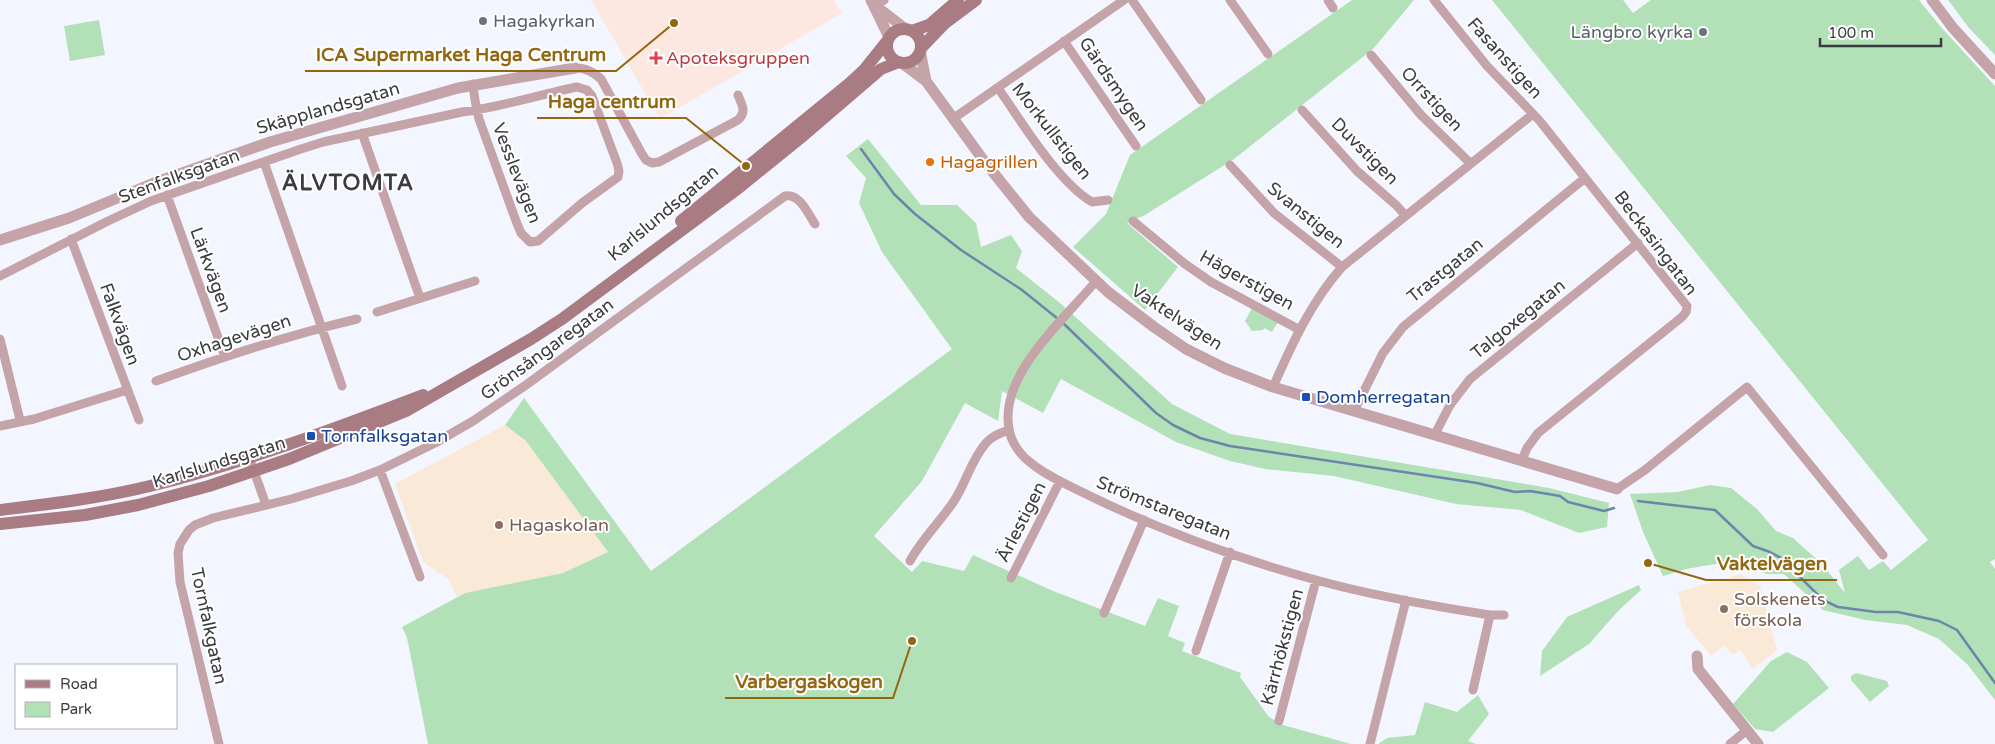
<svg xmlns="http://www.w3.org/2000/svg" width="1995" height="744" viewBox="0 0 1995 744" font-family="'Varela Round',sans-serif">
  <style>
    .commercial { fill: #fce7e1 }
    .education { fill: #fae9d7 }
    .green { fill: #b3e1b7 }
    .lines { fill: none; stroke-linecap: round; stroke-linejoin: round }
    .stream { stroke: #6b86aa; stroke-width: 2.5 }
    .minor { stroke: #c4a4a9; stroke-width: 9 }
    .tertiary { stroke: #c4a4a9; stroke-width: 11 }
    .secondary { stroke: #a97c84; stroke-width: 12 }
    .worship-dot { fill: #6b7280; stroke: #fff; stroke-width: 2 }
    .health-dot { fill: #e0444e; stroke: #fff; stroke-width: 2 }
    .food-dot { fill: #e8710a; stroke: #fff; stroke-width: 2 }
    .transit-dot { fill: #1a4fb4; stroke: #fff; stroke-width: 2 }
    .education-dot { fill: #8d6e63; stroke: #fff; stroke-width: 2 }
    .labels { text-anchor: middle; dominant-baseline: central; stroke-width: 4; stroke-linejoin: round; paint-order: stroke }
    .worship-label { font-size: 18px; fill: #5b616d; stroke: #fff; text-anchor: start }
    .health-label { font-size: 18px; fill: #be3a42; stroke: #fff; text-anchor: start }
    .street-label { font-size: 18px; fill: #3b3c3f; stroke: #fff }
    .food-label { font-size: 18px; fill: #c56008; stroke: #fff; text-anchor: start }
    .transit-label { font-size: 18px; fill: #164399; stroke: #fff; text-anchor: start }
    .education-label { font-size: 18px; fill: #785e54; stroke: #fff; text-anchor: start }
    .district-label { font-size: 22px; font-weight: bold; letter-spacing: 1px; fill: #3b3c3f; stroke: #fff }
    .leader { fill: none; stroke: #926711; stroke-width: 2 }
    .callout-dot { fill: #926711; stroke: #fff; stroke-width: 2 }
    .callout-label { font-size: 19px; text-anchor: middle; font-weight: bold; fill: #926711; stroke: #fff; stroke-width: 4; stroke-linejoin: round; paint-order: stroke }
  </style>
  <rect width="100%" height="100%" fill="#f4f6ff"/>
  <path class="commercial" d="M 591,0 L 834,0 L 842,13 L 660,119 Z"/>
  <path class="education" d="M 505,425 L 526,441 L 608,552 L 563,573 L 466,593 L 457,597 L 449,580 L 423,562 L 395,484 Z
    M 1741,574 L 1760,586 L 1777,650 L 1753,669 L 1740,650 L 1733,655 L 1724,646 L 1711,656 L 1686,625 L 1678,592 Z"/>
  <path class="green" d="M 1352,0 L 1414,0 L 1373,49 L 1234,159 L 1145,215 L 1127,223 L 1178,267 L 1145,310 L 1073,247 L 1106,214 L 1130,155 Z
    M 1492,0 L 1623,0 L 1633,13 L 1651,0 L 1919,0 L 1940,26 L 1995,86 L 1995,559 L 1990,562 L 1995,569 L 1995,700 L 1967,664 L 1939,639 L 1907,625 L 1865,620 L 1823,610 L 1784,574 L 1767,574 L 1733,561 L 1686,569 L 1663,576 L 1643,532 L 1630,494 L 1678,492 L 1710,485 L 1731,488 L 1757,509 L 1776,531 L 1793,538 L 1822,564 L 1845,593 L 1839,570 L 1858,556 L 1869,570 L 1883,561 L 1891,570 L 1928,540 Z
    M 1948,0 L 1995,0 L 1995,55 L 1969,28 Z
    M 99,20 L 105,55 L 70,61 L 64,26 Z
    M 868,139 L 921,205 L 957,205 L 976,223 L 981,247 L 1011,235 L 1022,251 L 1016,268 L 1060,303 L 1172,404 L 1230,434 L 1549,488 L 1609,503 L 1607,527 L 1579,533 L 1521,510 L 1456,504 L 1334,476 L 1265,469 L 1230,461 L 1176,442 L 1061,379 L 1043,413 L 1002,391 L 998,421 L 965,403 L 922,481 L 874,536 L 912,572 L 922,561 L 964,571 L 973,555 L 1053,591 L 1145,626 L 1158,598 L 1179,606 L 1168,636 L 1185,643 L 1182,651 L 1241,673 L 1240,677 L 1269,717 L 1283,725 L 1351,744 L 428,744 L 407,638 L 402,627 L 465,593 L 563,573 L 608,552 L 526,441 L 505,425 L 524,398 L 651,571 L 952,349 L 882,252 L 859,203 L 866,178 L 846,156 Z
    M 1251,307 L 1278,322 L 1272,332 L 1264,328 L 1263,330 L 1252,331 L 1245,321 L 1251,310 Z
    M 1639,585 L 1641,590 L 1619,610 L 1589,644 L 1540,676 L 1542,651 L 1567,617 Z
    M 1787,652 L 1807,662 L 1829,688 L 1773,732 L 1755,729 L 1733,704 L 1771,661 Z
    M 1856,673 L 1887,681 L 1889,686 L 1870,702 L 1851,680 L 1851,676 Z
    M 1478,695 L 1489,714 L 1468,741 L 1476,744 L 1378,744 L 1387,738 L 1415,735 L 1425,702 L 1457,712 Z"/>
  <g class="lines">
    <path class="stream" d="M 861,149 L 894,194 L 915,214 L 961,250 L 1022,290 L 1058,319
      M 1062,322 L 1156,413 L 1173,425 L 1200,438 L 1230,446 L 1477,483 L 1515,492 L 1530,491 L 1560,496 L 1568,502 L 1604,511 L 1614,508
      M 1638,501 L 1715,510 L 1753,546 L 1770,552 L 1781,558 L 1823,600 L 1838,607 L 1876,612 L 1898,612 L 1939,621 L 1957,630 L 1995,683"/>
    <path class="minor" d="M 1132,0 L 1201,100
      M 1230,0 L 1268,54
      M 1328,0 L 1333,8
      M 1434,0 L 1487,66 L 1539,120 L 1687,306 L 1686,312 L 1682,317 L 1538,433 L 1527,448 L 1522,460
      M 875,6 L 884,0
      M 1064,41 L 1136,146
      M 1371,55 L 1421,115 L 1470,163
      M 575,68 C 586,68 593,72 601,79 L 642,154 L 646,160 L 652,163 L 659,162 L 738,120 C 747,112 742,105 738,95
      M 998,88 C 1022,122 1057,181 1092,202 L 1108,200
      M 1302,110 L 1357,171 L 1396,205 L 1405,215
      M 954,118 L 1124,0
      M 362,133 L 420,298
      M 264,162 L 342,386
      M 1230,165 L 1274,213 L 1342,267
      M 167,195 L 225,357
      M 1133,221 L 1185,264 L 1211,282 L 1300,330
      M 71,239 L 139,420
      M 0,276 L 108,221 L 151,201 L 301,149 L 323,142 L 462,112 C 501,107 538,95 577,87 L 587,90 L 592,96 L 617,163 L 619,171 L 618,177 L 582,203 L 538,241 L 530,242 L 521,233 L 516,221 L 479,119 C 476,107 474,96 473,84
      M 1096,281 C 1064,320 999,374 1009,429 C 1011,442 1020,455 1031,463 C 1048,477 1070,486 1090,496 C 1162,531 1239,559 1316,580 C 1373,596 1432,606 1490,615 L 1504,615
      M 377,312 L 475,281
      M 0,339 L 20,420
      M 156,381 C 222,357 289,335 357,319
      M 1273,387 C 1292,344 1311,302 1342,267 L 1533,114
      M 1354,411 L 1383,353 L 1403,327 L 1585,178
      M 0,426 L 34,419 L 127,390
      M 1435,434 L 1450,405 L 1470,379 L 1638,243
      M 249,457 L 266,505
      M 380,470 L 420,577
      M 1617,489 L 1645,470 L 1747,387 L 1883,555
      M 910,561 C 922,539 940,522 954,501 C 966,483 971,460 986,443 C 992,436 1000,433 1009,430
      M 1011,578 L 1060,481
      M 1104,613 L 1144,520
      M 1196,651 L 1230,552
      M 1473,690 L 1490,615
      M 1279,721 L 1316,580
      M 219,744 L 180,582 L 178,553 L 180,544 L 189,530 L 195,525 L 213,518 L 291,499 L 351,481 L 380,470 L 435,443 L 473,421 L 526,385 L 785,196 C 800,193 808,214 815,224
      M 1370,744 L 1406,600
      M 1730,744 L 1747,730"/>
    <path class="tertiary" d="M 871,0 L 889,37
      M 1932,0 L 1953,28 L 1995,74
      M 877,7 L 907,30
      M 920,50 L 926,81
      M 902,63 L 926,81 L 984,161 L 1029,217 L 1108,292 L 1154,327 L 1186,349 L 1224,368 L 1273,387 L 1617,489
      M 0,240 L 69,218 L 154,183 L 270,142 L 458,88 L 575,68
      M 1697,656 L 1698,669 L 1758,744"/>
    <path class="secondary" d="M887 46a17 17 0 1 1 34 0a17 17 0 1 1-34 0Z
      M 912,31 L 929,25 L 958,0
      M 921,48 L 944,24 L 976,0
      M 681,221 L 850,83 L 864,70 L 888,40
      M 0,510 C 50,504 101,498 150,486 C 243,463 334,429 423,395
      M 0,524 L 85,515 L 138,505 L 209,486 L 289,459 L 406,411 L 531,339 L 562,319 L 736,190 L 804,135 L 881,69 L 899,62"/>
  </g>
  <g class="worship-dot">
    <circle cx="483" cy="21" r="5"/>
    <circle cx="1703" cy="32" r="5"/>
  </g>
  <path class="health-dot" d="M653.5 50.5h5v5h5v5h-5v5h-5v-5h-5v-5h5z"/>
  <circle class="food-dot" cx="930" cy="162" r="5"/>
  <g class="transit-dot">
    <rect x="1301" y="392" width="10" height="10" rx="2.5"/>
    <rect x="306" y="431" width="10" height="10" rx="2.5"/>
  </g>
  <g class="education-dot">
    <circle cx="499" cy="525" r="5"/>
    <circle cx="1724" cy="609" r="5"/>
  </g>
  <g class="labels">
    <g class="worship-label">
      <text x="493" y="21">Hagakyrkan</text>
      <text x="1693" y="32" text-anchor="end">Längbro kyrka</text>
    </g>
    <g class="health-label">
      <text x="666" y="58">Apoteksgruppen</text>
    </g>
    <g class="street-label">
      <text transform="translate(1505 58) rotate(48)">Fasanstigen</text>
      <text transform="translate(1114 84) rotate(56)">Gärdsmygen</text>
      <text transform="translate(1432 99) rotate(47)">Orrstigen</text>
      <text transform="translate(328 108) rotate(-16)">Skäpplandsgatan</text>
      <text transform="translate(1052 131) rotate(52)">Morkullstigen</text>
      <text transform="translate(1365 151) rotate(45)">Duvstigen</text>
      <text transform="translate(517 173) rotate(69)">Vesslevägen</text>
      <text transform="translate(179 176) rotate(-20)">Stenfalksgatan</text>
      <text transform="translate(663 213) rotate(-40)">Karlslundsgatan</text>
      <text transform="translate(1306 215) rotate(39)">Svanstigen</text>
      <text transform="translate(1656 243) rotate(53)">Beckasingatan</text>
      <text transform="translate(211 270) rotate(70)">Lärkvägen</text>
      <text transform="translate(1445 270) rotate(-39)">Trastgatan</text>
      <text transform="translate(1247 280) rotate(29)">Hägerstigen</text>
      <text transform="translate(1177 317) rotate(33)">Vaktelvägen</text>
      <text transform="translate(1518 319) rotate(-39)">Talgoxegatan</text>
      <text transform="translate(120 324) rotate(70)">Falkvägen</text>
      <text transform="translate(234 338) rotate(-18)">Oxhagevägen</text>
      <text transform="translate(547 349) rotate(-36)">Grönsångaregatan</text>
      <text transform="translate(219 462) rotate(-17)">Karlslundsgatan</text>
      <text transform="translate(1164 508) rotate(22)">Strömstaregatan</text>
      <text transform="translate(1021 522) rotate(-63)">Ärlestigen</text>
      <text transform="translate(209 626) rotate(78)">Tornfalkgatan</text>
      <text transform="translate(1282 647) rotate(-75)">Kärrhökstigen</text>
    </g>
    <g class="food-label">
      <text x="940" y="162">Hagagrillen</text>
    </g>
    <g class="transit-label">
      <text x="1316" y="397">Domherregatan</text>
      <text x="321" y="436">Tornfalksgatan</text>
    </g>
    <g class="education-label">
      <text x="509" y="525">Hagaskolan</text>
      <text x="1734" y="599">Solskenets<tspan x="1734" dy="21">förskola</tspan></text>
    </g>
    <g class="district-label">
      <text x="348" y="183">ÄLVTOMTA</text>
    </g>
  </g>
  <path class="leader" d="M674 23L616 71H305M746 166L686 118H537M1648 563L1706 580H1837M912 641L893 698H725"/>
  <g class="callout-dot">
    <circle cx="674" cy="23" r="5"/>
    <circle cx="746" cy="166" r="5"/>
    <circle cx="1648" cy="563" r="5"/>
    <circle cx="912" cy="641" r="5"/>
  </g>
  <g class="callout-label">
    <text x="461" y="61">ICA Supermarket Haga Centrum</text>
    <text x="612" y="108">Haga centrum</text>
    <text x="1772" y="570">Vaktelvägen</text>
    <text x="809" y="688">Varbergaskogen</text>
  </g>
  <rect x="15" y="664" width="162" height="65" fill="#ffffff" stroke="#b1b1b2"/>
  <rect x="25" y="680" width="25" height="8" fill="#a97c84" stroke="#b1b1b2"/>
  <text x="60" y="689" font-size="15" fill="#3b3c3f">Road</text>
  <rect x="25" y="702" width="25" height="15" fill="#b3e1b7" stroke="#b1b1b2"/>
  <text x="60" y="714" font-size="15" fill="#3b3c3f">Park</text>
  <path d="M1820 38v8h121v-8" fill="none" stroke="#3b3c3f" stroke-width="2.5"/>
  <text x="1828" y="38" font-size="15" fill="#3b3c3f" stroke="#ffffff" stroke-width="4" paint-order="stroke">100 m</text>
</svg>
